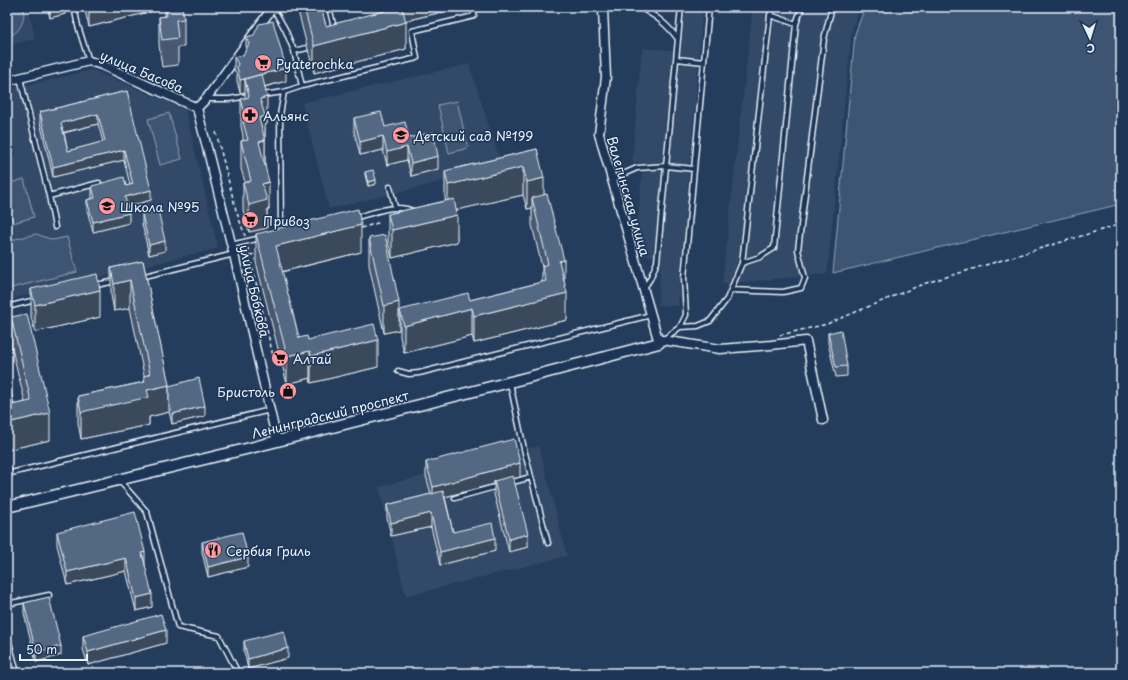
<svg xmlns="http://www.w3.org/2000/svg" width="1128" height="680" viewBox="0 0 1128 680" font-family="'Playpen Sans',sans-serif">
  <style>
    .built { fill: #334a68 }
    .green { fill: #3e5472; stroke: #93a2b5 }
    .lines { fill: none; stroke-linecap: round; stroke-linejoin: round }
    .service-casing { stroke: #e8f1f8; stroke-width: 7 }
    .minor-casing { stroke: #e8f1f8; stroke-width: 11 }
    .tertiary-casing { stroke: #e8f1f8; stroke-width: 13 }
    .path { stroke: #e8f1f8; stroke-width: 1.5; stroke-dasharray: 4 3; stroke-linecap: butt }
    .service { stroke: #1d3557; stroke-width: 4 }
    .minor { stroke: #1d3557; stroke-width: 8 }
    .tertiary { stroke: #1d3557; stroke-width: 10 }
    .wall { fill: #475970; stroke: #e8f1f8; fill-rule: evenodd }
    .shaded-wall { fill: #3a485b; stroke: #e8f1f8 }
    .building { fill: #536782; stroke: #e8f1f8; fill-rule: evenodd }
    .labels { text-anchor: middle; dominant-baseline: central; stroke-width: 3; stroke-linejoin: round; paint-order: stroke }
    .poi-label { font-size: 13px; fill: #e8f1f8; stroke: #1d3557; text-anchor: start }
    .street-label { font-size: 13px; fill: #e8f1f8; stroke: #1d3557 }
  </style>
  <rect width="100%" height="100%" fill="#253d5d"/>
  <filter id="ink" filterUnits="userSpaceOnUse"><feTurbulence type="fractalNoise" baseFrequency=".025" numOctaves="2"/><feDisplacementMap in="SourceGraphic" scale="8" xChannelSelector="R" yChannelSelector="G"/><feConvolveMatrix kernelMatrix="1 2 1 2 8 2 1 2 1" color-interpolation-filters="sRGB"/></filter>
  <g filter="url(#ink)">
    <path class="built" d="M 7,7 L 28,7 L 35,39 L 7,45 Z
      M 685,7 L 703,7 L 678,306 L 658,305 L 661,257 L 635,255 L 643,163 L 632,162 L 642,48 L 681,51 Z
      M 753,7 L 860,7 L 852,29 L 827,274 L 722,284 Z
      M 469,64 L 502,167 L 329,209 L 302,103 Z
      M 92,70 L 185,109 L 218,248 L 7,300 L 7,164 L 16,154 L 7,113 L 7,90 Z
      M 539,446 L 567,556 L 406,596 L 379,487 Z"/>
    <path class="green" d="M 7,7 L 23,7 C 26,20 20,33 7,37 Z
      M 865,7 L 1121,7 L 1121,204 L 833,273 L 855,34 Z
      M 457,101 L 468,148 L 449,153 L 438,105 Z
      M 169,113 L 182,159 L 160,165 L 148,119 Z
      M 24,179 L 34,217 L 13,223 L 7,200 L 7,184 Z
      M 36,234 L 53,240 L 67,237 L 77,272 L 7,289 L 7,241 Z"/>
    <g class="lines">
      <g class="service-casing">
        <path id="service" d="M 74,7 L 78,26 L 89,61
          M 329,7 L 334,28
          M 639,7 C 656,16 666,23 678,39
          M 273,8 L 285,29 L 294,51 L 302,86
          M 770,15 L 796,24
          M 294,51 L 307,48
          M 677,59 L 704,62
          M 20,78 L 49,196 L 99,183
          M 262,95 L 284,92 L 302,86 L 417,58 L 412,31 L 474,16 L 474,7
          M 206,99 L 229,99 L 249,96
          M 612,179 L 637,168 L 666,166 L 694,169
          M 390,187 L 395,207
          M 49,196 L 55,227
          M 356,217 C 376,213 395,202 415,212
          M 281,233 L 280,115 L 284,92
          M 231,245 L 261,238
          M 742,263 L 760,257 L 774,248 L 796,24 L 802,7
          M 141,277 L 234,254
          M 96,285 L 116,281
          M 644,288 L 650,279 L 657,262 L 681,7
          M 731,290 L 783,292 L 801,288 L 805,278 L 798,250 L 824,39 L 832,7
          M 7,307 L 35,300
          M 680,327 L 698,326 L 710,321 L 727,299 L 742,263 L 770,15 L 773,7
          M 664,339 L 680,327 L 686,315 L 684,278 L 709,7
          M 398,371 L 409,374 L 419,373 L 651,315
          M 510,383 L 524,449 L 548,543
          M 7,388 L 12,409
          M 7,474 L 270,410
          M 119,480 L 147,512 L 178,627 L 219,636 L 238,673
          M 509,483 L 531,477
          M 455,498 L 498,486
          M 7,604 L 49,595
          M 7,634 L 17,673"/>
      </g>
      <g class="minor-casing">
        <path id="minor" d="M 273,7 L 206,99 L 197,108 L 235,259 L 277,441
          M 599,7 L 603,9 L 606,77 L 599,134 L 659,343
          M 7,81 L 89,61 L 102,65 L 197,108
          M 662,340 L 720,349 L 771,345 L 806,341 L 823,420"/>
      </g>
      <g class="tertiary-casing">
        <path id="tertiary" d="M 7,507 L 250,448 L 510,382 L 659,343"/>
      </g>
      <path class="path" d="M 382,12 L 387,7
        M 216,132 L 236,210 L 245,236
        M 361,228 L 381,222
        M 248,248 L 274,360
        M 243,257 L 258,253
        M 780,335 L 827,324 L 923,284 L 1121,224"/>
      <use href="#service" class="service"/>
      <use href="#minor" class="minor"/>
      <use href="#tertiary" class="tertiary"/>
    </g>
    <path class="wall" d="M 47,7 L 65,7 L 65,14 L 50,18 Z
      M 85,7 L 157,7 L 157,10 L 89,27 L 85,11 Z
      M 165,7 L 182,7 L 184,19 L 184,47 L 178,47 L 178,65 L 162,67 L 159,45 L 159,17 L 165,16 Z
      M 297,7 L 321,7 L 326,26 L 397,8 L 397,7 L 463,7 L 405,21 L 406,49 L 314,73 Z
      M 246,37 L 286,81 L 265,87 L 267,124 L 265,125 L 265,166 L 269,209 L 267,210 L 267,228 L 249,232 L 243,210 L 243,183 L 245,182 L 241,169 L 241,141 L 243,141 L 243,136 L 241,126 L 241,99 L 245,98 L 245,92 L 240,93 L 237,81 L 237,74 L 234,70 L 234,57 L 243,55 L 246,50 Z
      M 127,91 L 151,200 L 128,206 L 129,223 L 93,232 L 87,210 L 87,200 L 92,198 L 92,186 L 126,186 L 130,185 L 124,160 L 53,177 L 40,122 L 40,112 ZM 98,124 L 103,142 L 68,151 L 64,133 Z
      M 354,118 L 385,127 L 409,138 L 438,169 L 411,176 L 407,160 L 387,165 L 383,150 L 360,155 L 354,131 Z
      M 537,149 L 544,194 L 564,281 L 567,320 L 474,343 L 472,336 L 404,353 L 400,337 L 400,310 L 470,300 L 542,282 L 542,267 L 532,225 L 532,208 L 527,209 L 523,195 L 456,210 L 457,242 L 392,258 L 388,242 L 388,214 L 446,201 L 445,198 L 445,171 Z
      M 365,172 L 376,184 L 368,186 L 365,175 Z
      M 142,214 L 165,251 L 149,255 L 142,224 Z
      M 256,234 L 361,252 L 282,272 L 299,338 L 308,340 L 378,367 L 311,383 L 310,378 L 287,384 L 256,262 Z
      M 369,238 L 399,330 L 384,333 L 369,265 Z
      M 143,261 L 169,386 L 205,416 L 172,424 L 169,412 L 149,417 L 149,425 L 81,439 L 78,423 L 78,396 L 144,382 L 144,375 L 130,308 L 114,311 L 111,295 L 111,268 Z
      M 31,289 L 100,317 L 35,332 L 31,317 Z
      M 11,317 L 50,440 L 7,450 L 7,406 L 25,402 L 11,345 Z
      M 828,333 L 847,366 L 847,376 L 836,377 L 828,343 Z
      M 426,462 L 520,477 L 513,479 L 528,547 L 509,552 L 494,494 L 494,484 L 445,497 L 453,532 L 495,551 L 440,565 L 431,527 L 391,536 L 387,518 L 387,505 L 431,494 L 426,476 Z
      M 57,532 L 145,565 L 152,607 L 136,611 L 126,571 L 67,585 L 57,545 Z
      M 202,542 L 248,567 L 208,577 L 202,552 Z
      M 24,603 L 61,655 L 36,662 L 24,613 Z
      M 83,636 L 166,643 L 88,665 L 83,649 Z
      M 244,641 L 288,658 L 248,669 L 244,651 Z"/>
    <path class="shaded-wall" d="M 50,7 L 65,7 L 65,14 L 50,18 Z
      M 89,7 L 157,7 L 157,10 L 89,27 Z
      M 400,7 L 463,7 L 400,22 Z
      M 406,22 L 406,49 L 314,73 L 314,46 Z
      M 286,68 L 286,81 L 248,91 L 245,79 Z
      M 245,79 L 245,92 L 240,93 L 240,80 Z
      M 267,97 L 267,124 L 265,125 L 265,168 L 259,169 L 259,118 L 260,99 Z
      M 98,114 L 98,124 L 61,133 L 61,123 Z
      M 383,136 L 383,150 L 360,155 L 360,142 Z
      M 407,147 L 407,160 L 387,165 L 387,152 Z
      M 124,150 L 124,160 L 53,177 L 53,167 Z
      M 438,156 L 438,169 L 411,176 L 411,163 Z
      M 523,167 L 523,195 L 448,212 L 448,185 Z
      M 544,178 L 544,205 L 532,198 L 532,208 L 527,209 L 527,182 Z
      M 376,180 L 376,184 L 368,186 L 368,182 Z
      M 269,182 L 269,209 L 267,210 L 267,228 L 249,232 L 249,205 L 262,184 Z
      M 151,190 L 151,200 L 125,207 L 125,197 Z
      M 129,213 L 129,223 L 93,232 L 93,222 Z
      M 457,215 L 457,242 L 392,258 L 392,230 Z
      M 361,225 L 361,252 L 276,273 L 276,246 Z
      M 165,241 L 165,251 L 149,255 L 149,245 Z
      M 564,260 L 564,287 L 559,261 Z
      M 130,280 L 130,308 L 114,311 L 114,284 Z
      M 100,290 L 100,317 L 35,332 L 35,305 Z
      M 567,293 L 567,320 L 474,343 L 474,316 Z
      M 399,302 L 399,330 L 384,333 L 384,306 Z
      M 472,308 L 472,336 L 404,353 L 404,326 Z
      M 378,340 L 378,367 L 311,383 L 311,356 Z
      M 310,351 L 310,378 L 287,384 L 287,356 Z
      M 169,385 L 169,412 L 149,417 L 149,425 L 81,439 L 81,412 L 147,390 Z
      M 205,406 L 205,416 L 172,424 L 172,414 Z
      M 50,413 L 50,440 L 7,450 L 7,423 Z
      M 520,463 L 520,477 L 495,483 L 494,481 L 494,484 L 433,500 L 433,487 Z
      M 431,513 L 431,527 L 391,536 L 391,523 Z
      M 528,534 L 528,547 L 509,552 L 509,539 Z
      M 495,538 L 495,551 L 440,565 L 440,552 Z
      M 145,552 L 145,566 L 142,553 Z
      M 248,557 L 248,567 L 208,577 L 208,567 Z
      M 126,558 L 126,571 L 67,585 L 67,572 Z
      M 152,594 L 152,607 L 136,611 L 136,598 Z
      M 166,630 L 166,643 L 88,665 L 88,652 Z
      M 61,646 L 61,655 L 36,662 L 36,652 Z
      M 288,648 L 288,658 L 248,669 L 248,659 Z"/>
    <path class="building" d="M 166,7 L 182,7 L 184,19 L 176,20 L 178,38 L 162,40 L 159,17 L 167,16 Z
      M 304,7 L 321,7 L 326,26 L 399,7 L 402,7 L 406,22 L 314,46 Z
      M 273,21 L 286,68 L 240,80 L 237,67 L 238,64 L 234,57 L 243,55 L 249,44 L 246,37 L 254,35 L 259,24 Z
      M 262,74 L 267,97 L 260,99 L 265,116 L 259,118 L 265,140 L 259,142 L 269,182 L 262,184 L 267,200 L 249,205 L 243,183 L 251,181 L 241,141 L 248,140 L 243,122 L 247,121 L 241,99 L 249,97 L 245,79 Z
      M 127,91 L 151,190 L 125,197 L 129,213 L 93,222 L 87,200 L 95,198 L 92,186 L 124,177 L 126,186 L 133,184 L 124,150 L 53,167 L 40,112 ZM 98,114 L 105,141 L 68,151 L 61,123 Z
      M 381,112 L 385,127 L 405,122 L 409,138 L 433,132 L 438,156 L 411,163 L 407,147 L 387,152 L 383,136 L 360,142 L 354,118 Z
      M 537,149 L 544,178 L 527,182 L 523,167 L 448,185 L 445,171 Z
      M 373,170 L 376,180 L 368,182 L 365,172 Z
      M 547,194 L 564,260 L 559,261 L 567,293 L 474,316 L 472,308 L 404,326 L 400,310 L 468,293 L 470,300 L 546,281 L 542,266 L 548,264 L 532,198 Z
      M 454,199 L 457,215 L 392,230 L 388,214 Z
      M 358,209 L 361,225 L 276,246 L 299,338 L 307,336 L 308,340 L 374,324 L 378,340 L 311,356 L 310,351 L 287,356 L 256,234 Z
      M 158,210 L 165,241 L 149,245 L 142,214 Z
      M 385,235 L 399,302 L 384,306 L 369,238 Z
      M 143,261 L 169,385 L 147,390 L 149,397 L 81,412 L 78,396 L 145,382 L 144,376 L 150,374 L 130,280 L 114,284 L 111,268 Z
      M 97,274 L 100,290 L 35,305 L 31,289 Z
      M 27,314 L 50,413 L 7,423 L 7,406 L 31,401 L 11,317 Z
      M 841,330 L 847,366 L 836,367 L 828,333 Z
      M 199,378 L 205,406 L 172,414 L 169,402 L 169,386 Z
      M 514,439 L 520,463 L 433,487 L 426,462 Z
      M 513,476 L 528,534 L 509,539 L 494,481 Z
      M 443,491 L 453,532 L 492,523 L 495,538 L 440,552 L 431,513 L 391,523 L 387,505 Z
      M 135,512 L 145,552 L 142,553 L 152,594 L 136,598 L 126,558 L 67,572 L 57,532 Z
      M 242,532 L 248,557 L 208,567 L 202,542 Z
      M 49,597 L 61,646 L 36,652 L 24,603 Z
      M 161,614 L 166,630 L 88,652 L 83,636 Z
      M 284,631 L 288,648 L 248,659 L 244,641 Z"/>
  </g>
  <defs>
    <g id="supermarket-disc" transform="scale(0.9)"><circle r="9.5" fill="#ff9aa2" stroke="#1d3557"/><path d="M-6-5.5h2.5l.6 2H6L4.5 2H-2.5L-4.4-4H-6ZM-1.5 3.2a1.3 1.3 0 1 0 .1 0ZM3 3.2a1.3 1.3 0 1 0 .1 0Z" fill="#111"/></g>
    <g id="pharmacy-disc" transform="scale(0.9)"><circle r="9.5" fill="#ff9aa2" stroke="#1d3557"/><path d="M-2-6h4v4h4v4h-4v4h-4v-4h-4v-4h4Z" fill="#111"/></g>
    <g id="school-disc" transform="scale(0.9)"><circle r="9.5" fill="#ff9aa2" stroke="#1d3557"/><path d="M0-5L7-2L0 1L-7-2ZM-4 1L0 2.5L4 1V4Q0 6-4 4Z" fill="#111"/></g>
    <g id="shop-disc" transform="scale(0.9)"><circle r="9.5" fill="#ff9aa2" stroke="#1d3557"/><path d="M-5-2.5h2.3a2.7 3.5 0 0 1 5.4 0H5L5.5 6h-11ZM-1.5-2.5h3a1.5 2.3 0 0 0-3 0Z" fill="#111"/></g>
    <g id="restaurant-disc" transform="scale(0.9)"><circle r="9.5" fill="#ff9aa2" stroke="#1d3557"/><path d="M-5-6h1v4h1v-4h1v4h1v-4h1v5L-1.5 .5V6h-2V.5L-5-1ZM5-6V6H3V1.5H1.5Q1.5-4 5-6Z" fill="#111"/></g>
  </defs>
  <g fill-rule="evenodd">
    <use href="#supermarket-disc" x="263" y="63"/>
    <use href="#pharmacy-disc" x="250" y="115"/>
    <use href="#school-disc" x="401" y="135"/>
    <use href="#school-disc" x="107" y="206"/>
    <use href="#supermarket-disc" x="250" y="220"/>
    <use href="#supermarket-disc" x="280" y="358"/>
    <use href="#shop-disc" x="288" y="391"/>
    <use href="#restaurant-disc" x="213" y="550"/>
  </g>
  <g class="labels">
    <g class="poi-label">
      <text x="276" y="63">Pyaterochka</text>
      <text x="263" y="115">Альянс</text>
      <text x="414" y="135">Детский сад №199</text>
      <text x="120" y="206">Школа №95</text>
      <text x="263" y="220">Привоз</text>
      <text x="293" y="358">Алтай</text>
      <text x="275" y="391" text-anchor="end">Бристоль</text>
      <text x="226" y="550">Сербия Гриль</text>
    </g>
    <g class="street-label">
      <text transform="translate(142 71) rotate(23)">улица Басова</text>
      <text transform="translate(629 196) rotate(74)">Валегинская улица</text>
      <text transform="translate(255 291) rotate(77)">улица Бобкова</text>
      <text transform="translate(330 414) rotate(-14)">Ленинградский проспект</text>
    </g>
  </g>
  <rect width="1128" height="680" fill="none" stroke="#1d3557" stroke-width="24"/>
  <rect x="12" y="12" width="1104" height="656" fill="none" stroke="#e8f1f8" stroke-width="1.5" filter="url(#ink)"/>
  <g transform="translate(1090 38) rotate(176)" stroke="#1d3557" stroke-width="3" paint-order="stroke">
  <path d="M0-3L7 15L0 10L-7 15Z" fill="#e8f1f8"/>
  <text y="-6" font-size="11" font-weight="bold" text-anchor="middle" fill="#e8f1f8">С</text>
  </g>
  <path d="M20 654v6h67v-6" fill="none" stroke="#e8f1f8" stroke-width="2"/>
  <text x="26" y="654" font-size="12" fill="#e8f1f8" stroke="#1d3557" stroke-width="3" paint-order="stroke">50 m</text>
</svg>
